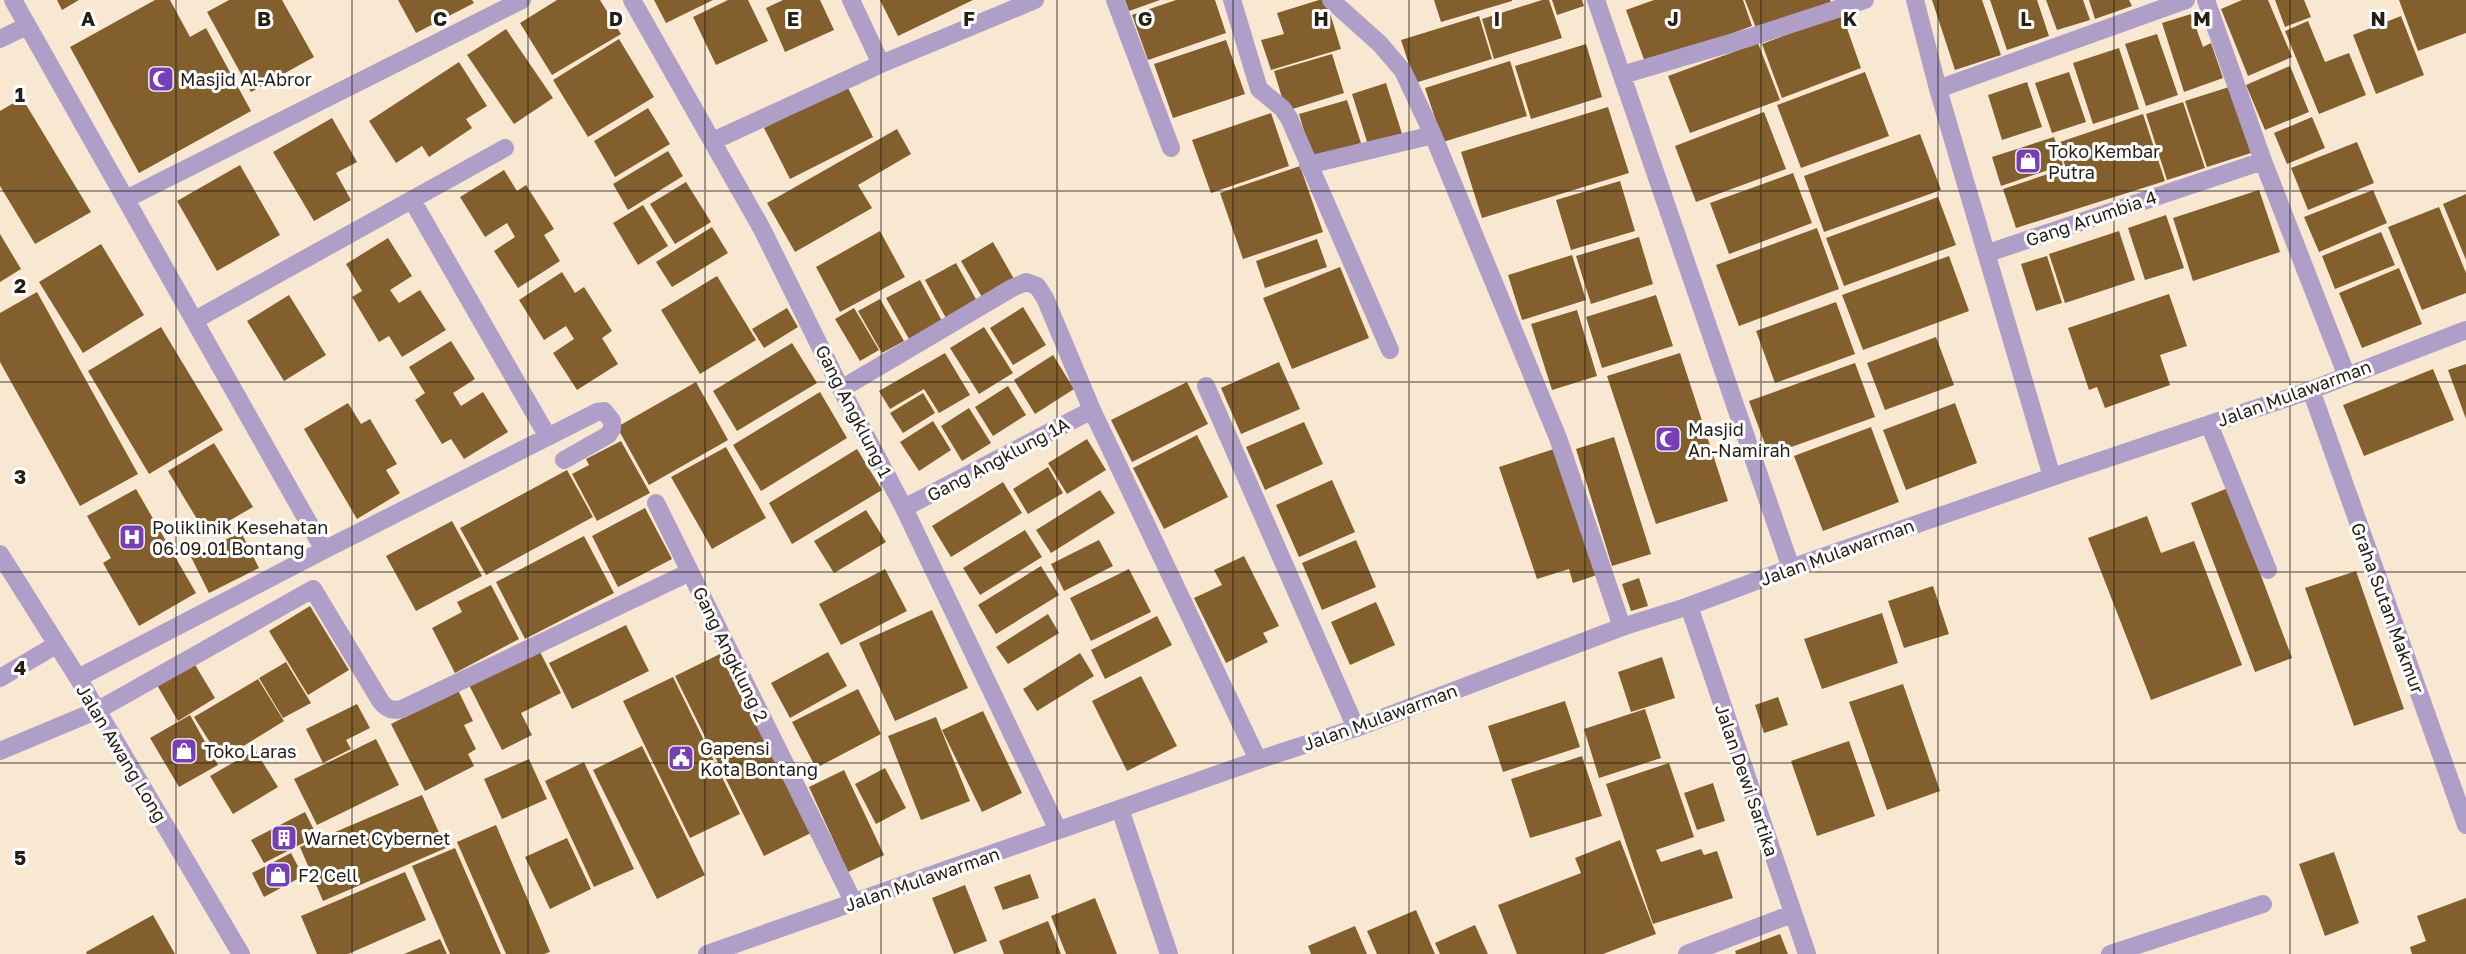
<svg xmlns="http://www.w3.org/2000/svg" width="2466" height="954" viewBox="0 0 2466 954" font-family="'Golos Text',sans-serif">
  <style>
    .building { fill: #825f2c }
    .lines { fill: none; stroke-linecap: round; stroke-linejoin: round }
    .minor { stroke: #ae9ec8; stroke-width: 18 }
    .tertiary { stroke: #ae9ec8; stroke-width: 18 }
    .grid { fill: none; stroke: #241e15; stroke-width: 1.5; stroke-opacity: 0.55 }
    .labels { text-anchor: middle; dominant-baseline: central; stroke-width: 6; stroke-linejoin: round; paint-order: stroke }
    .poi-label { font-size: 18px; fill: #241e15; stroke: #fff; text-anchor: start }
    .street-label { font-size: 18px; fill: #241e15; stroke: #fff }
    .grid-label { font-size: 20px; text-anchor: middle; font-weight: bold; fill: #241e15; stroke: #fff; stroke-width: 6; stroke-linejoin: round; paint-order: stroke }
  </style>
  <rect width="100%" height="100%" fill="#f9e8d1"/>
  <path class="building" d="M 57,0 L 79,0 L 62,10 Z
    M 155,0 L 170,0 L 190,37 L 206,28 L 251,111 L 139,173 L 70,47 Z
    M 229,0 L 282,0 L 314,57 L 251,92 L 207,12 Z
    M 398,0 L 472,0 L 474,3 L 416,33 Z
    M 557,0 L 600,0 L 621,34 L 552,75 L 520,23 Z
    M 654,0 L 713,0 L 666,23 Z
    M 728,0 L 748,0 L 768,41 L 716,65 L 693,17 Z
    M 783,0 L 820,0 L 834,30 L 785,52 L 766,8 Z
    M 880,0 L 973,0 L 898,36 Z
    M 1125,0 L 1160,0 L 1129,11 Z
    M 1176,0 L 1215,0 L 1226,33 L 1148,60 L 1132,15 Z
    M 1319,0 L 1326,0 L 1341,49 L 1271,70 L 1261,40 L 1284,34 L 1277,13 Z
    M 1434,0 L 1512,0 L 1512,1 L 1441,22 Z
    M 1542,0 L 1549,0 L 1562,38 L 1494,59 L 1482,19 Z
    M 1552,0 L 1582,0 L 1584,6 L 1557,15 Z
    M 1654,0 L 1743,0 L 1752,26 L 1646,65 L 1626,10 Z
    M 1745,0 L 1830,0 L 1832,6 L 1758,33 Z
    M 1932,0 L 1982,0 L 2001,55 L 1955,70 Z
    M 1990,0 L 2037,0 L 2049,36 L 2007,50 Z
    M 2046,0 L 2083,0 L 2090,20 L 2057,30 Z
    M 2089,0 L 2129,0 L 2132,6 L 2095,19 Z
    M 2242,0 L 2268,0 L 2292,57 L 2248,76 L 2221,9 Z
    M 2275,0 L 2304,0 L 2311,17 L 2285,27 Z
    M 2399,0 L 2466,0 L 2466,33 L 2418,51 Z
    M 1842,14 L 1861,68 L 1782,98 L 1762,44 Z
    M 2191,14 L 2203,47 L 2211,43 L 2223,78 L 2184,92 L 2162,23 Z
    M 1479,16 L 1492,59 L 1415,83 L 1401,40 Z
    M 2401,16 L 2424,75 L 2376,94 L 2353,35 Z
    M 2308,21 L 2325,62 L 2349,53 L 2366,95 L 2319,114 L 2285,31 Z
    M 506,29 L 553,98 L 514,124 L 467,55 Z
    M 2157,34 L 2178,95 L 2146,106 L 2125,44 Z
    M 619,39 L 654,97 L 588,137 L 553,80 Z
    M 1226,40 L 1245,94 L 1173,118 L 1154,64 Z
    M 1758,43 L 1780,100 L 1690,133 L 1668,76 Z
    M 1586,44 L 1602,97 L 1531,119 L 1515,66 Z
    M 2119,48 L 2139,109 L 2093,124 L 2073,63 Z
    M 1332,54 L 1344,93 L 1286,111 L 1274,71 Z
    M 1510,61 L 1527,116 L 1443,142 L 1425,88 Z
    M 459,62 L 487,106 L 466,119 L 472,128 L 429,157 L 422,146 L 396,163 L 369,121 Z
    M 2290,66 L 2309,112 L 2265,130 L 2246,85 Z
    M 1865,72 L 1889,136 L 1801,168 L 1777,105 Z
    M 2069,72 L 2086,122 L 2052,133 L 2035,83 Z
    M 2027,82 L 2042,127 L 2002,140 L 1988,95 Z
    M 1386,83 L 1403,137 L 1369,148 L 1352,94 Z
    M 847,86 L 873,137 L 790,179 L 764,128 Z
    M 2229,87 L 2251,153 L 2207,167 L 2185,101 Z
    M 22,98 L 91,212 L 35,244 L 0,186 L 0,111 Z
    M 1347,100 L 1361,143 L 1312,158 L 1299,114 Z
    M 2183,102 L 2205,168 L 2167,180 L 2146,114 Z
    M 1608,107 L 1629,173 L 1482,218 L 1461,152 Z
    M 648,108 L 670,144 L 615,177 L 594,141 Z
    M 1764,112 L 1786,169 L 1696,202 L 1675,146 Z
    M 1271,113 L 1289,166 L 1211,193 L 1192,140 Z
    M 2143,114 L 2165,181 L 2016,228 L 2003,189 L 2066,168 L 2057,143 Z
    M 2312,117 L 2325,148 L 2287,164 L 2274,133 Z
    M 332,118 L 357,162 L 336,173 L 351,200 L 314,221 L 273,152 Z
    M 897,129 L 911,154 L 858,185 L 872,208 L 795,252 L 767,203 Z
    M 1920,134 L 1941,190 L 1824,232 L 1804,176 Z
    M 2054,137 L 2063,165 L 2001,186 L 1992,157 Z
    M 2357,142 L 2374,183 L 2308,210 L 2291,168 Z
    M 668,151 L 683,176 L 628,210 L 613,184 Z
    M 240,165 L 280,235 L 217,271 L 177,201 Z
    M 1300,166 L 1323,232 L 1243,259 L 1220,193 Z
    M 504,170 L 517,191 L 526,185 L 554,229 L 544,235 L 560,261 L 518,288 L 494,251 L 515,237 L 507,223 L 485,237 L 460,197 Z
    M 1793,173 L 1812,223 L 1729,254 L 1710,203 Z
    M 1620,181 L 1635,231 L 1571,250 L 1556,200 Z
    M 686,182 L 711,222 L 675,244 L 650,204 Z
    M 2259,190 L 2280,252 L 2193,281 L 2173,218 Z
    M 2373,190 L 2387,223 L 2319,252 L 2304,217 Z
    M 2466,194 L 2466,260 L 2443,204 Z
    M 1938,197 L 1956,245 L 1844,286 L 1826,238 Z
    M 643,205 L 668,246 L 638,265 L 613,223 Z
    M 2439,207 L 2466,273 L 2466,293 L 2422,310 L 2388,227 Z
    M 2166,215 L 2184,268 L 2145,280 L 2128,228 Z
    M 712,227 L 728,253 L 672,287 L 656,262 Z
    M 1817,228 L 1839,289 L 1739,326 L 1716,265 Z
    M 880,231 L 905,277 L 840,312 L 816,267 Z
    M 2119,231 L 2135,280 L 2065,303 L 2049,254 Z
    M 2381,232 L 2395,265 L 2335,289 L 2322,256 Z
    M 0,234 L 21,269 L 0,282 Z
    M 1639,237 L 1653,284 L 1591,304 L 1576,256 Z
    M 388,238 L 412,276 L 390,290 L 399,303 L 420,290 L 446,330 L 402,357 L 389,336 L 379,342 L 352,297 L 362,291 L 346,264 Z
    M 1317,239 L 1327,267 L 1265,288 L 1256,261 Z
    M 993,242 L 1014,279 L 982,297 L 961,261 Z
    M 101,244 L 144,315 L 83,353 L 39,282 Z
    M 1572,255 L 1586,300 L 1522,320 L 1508,275 Z
    M 1949,256 L 1969,311 L 1863,350 L 1842,295 Z
    M 2047,256 L 2062,303 L 2036,311 L 2021,264 Z
    M 956,263 L 977,301 L 946,318 L 925,280 Z
    M 1340,267 L 1369,338 L 1292,369 L 1263,298 Z
    M 2399,268 L 2422,324 L 2362,348 L 2339,293 Z
    M 562,272 L 575,293 L 584,287 L 612,331 L 602,338 L 618,364 L 577,390 L 553,353 L 574,339 L 566,326 L 544,340 L 519,300 Z
    M 717,276 L 756,340 L 700,374 L 661,310 Z
    M 920,280 L 942,321 L 909,339 L 886,298 Z
    M 37,292 L 138,474 L 80,506 L 0,362 L 0,313 Z
    M 2169,294 L 2187,346 L 2160,355 L 2170,385 L 2105,408 L 2097,387 L 2089,390 L 2068,328 Z
    M 289,295 L 326,355 L 284,381 L 247,321 Z
    M 1656,295 L 1673,346 L 1602,368 L 1586,317 Z
    M 880,299 L 904,341 L 882,353 L 858,311 Z
    M 1836,302 L 1855,354 L 1775,383 L 1756,331 Z
    M 1023,307 L 1046,345 L 1013,365 L 990,328 Z
    M 787,308 L 798,327 L 764,348 L 752,329 Z
    M 854,308 L 879,350 L 860,361 L 835,319 Z
    M 1577,310 L 1597,376 L 1552,390 L 1531,324 Z
    M 161,327 L 223,430 L 149,474 L 88,371 Z
    M 984,327 L 1013,373 L 979,394 L 950,348 Z
    M 1936,337 L 1954,385 L 1885,410 L 1867,363 Z
    M 451,341 L 475,379 L 453,393 L 461,406 L 483,392 L 508,432 L 464,459 L 451,439 L 442,444 L 415,400 L 425,393 L 409,367 Z
    M 792,343 L 817,383 L 737,431 L 713,391 Z
    M 945,353 L 970,395 L 939,413 L 924,389 L 890,409 L 879,391 Z
    M 1680,353 L 1728,501 L 1656,524 L 1607,376 Z
    M 1053,355 L 1074,389 L 1035,414 L 1014,380 Z
    M 1279,362 L 1300,409 L 1241,434 L 1221,388 Z
    M 1855,363 L 1875,417 L 1769,455 L 1749,401 Z
    M 2466,364 L 2466,419 L 2448,370 Z
    M 2433,369 L 2454,420 L 2364,456 L 2343,405 Z
    M 696,382 L 728,440 L 649,485 L 617,427 Z
    M 1187,382 L 1208,424 L 1132,462 L 1111,420 Z
    M 1008,386 L 1026,415 L 993,436 L 975,407 Z
    M 820,392 L 847,438 L 761,491 L 733,445 Z
    M 923,393 L 935,413 L 903,433 L 890,413 Z
    M 348,403 L 361,424 L 370,419 L 397,464 L 386,470 L 400,493 L 357,519 L 304,429 Z
    M 1955,403 L 1977,463 L 1906,490 L 1883,430 Z
    M 969,408 L 991,443 L 962,461 L 941,426 Z
    M 933,421 L 951,450 L 919,471 L 900,442 Z
    M 1304,422 L 1323,464 L 1265,490 L 1246,447 Z
    M 1871,427 L 1899,502 L 1823,531 L 1794,456 Z
    M 1197,435 L 1228,497 L 1164,529 L 1133,468 Z
    M 1614,437 L 1651,554 L 1612,566 L 1576,449 Z
    M 1087,439 L 1106,470 L 1067,494 L 1048,463 Z
    M 621,441 L 650,493 L 597,521 L 572,474 L 589,465 L 586,459 Z
    M 214,443 L 253,507 L 206,534 L 168,471 Z
    M 726,447 L 766,518 L 712,549 L 671,477 Z
    M 857,449 L 882,490 L 792,544 L 769,503 Z
    M 1554,449 L 1597,575 L 1573,583 L 1569,569 L 1537,579 L 1499,467 Z
    M 1048,467 L 1063,493 L 1028,514 L 1013,489 Z
    M 567,470 L 593,517 L 486,575 L 460,528 Z
    M 1332,480 L 1355,532 L 1299,557 L 1276,505 Z
    M 1003,482 L 1022,513 L 951,557 L 932,526 Z
    M 2228,488 L 2292,658 L 2255,672 L 2191,503 Z
    M 136,489 L 196,593 L 139,626 L 103,563 L 111,558 L 87,516 Z
    M 1100,490 L 1115,513 L 1051,553 L 1036,530 Z
    M 645,508 L 672,559 L 618,587 L 592,536 Z
    M 866,510 L 886,542 L 834,573 L 814,541 Z
    M 2147,516 L 2161,553 L 2194,541 L 2242,665 L 2151,700 L 2088,538 Z
    M 452,521 L 482,576 L 416,611 L 386,556 Z
    M 1025,530 L 1042,557 L 980,595 L 963,568 Z
    M 241,532 L 259,568 L 209,593 L 191,557 Z
    M 584,536 L 614,593 L 525,639 L 496,582 Z
    M 1099,540 L 1113,566 L 1064,591 L 1051,564 Z
    M 1356,540 L 1376,587 L 1322,610 L 1302,563 Z
    M 1244,556 L 1279,626 L 1263,633 L 1268,642 L 1226,663 L 1194,598 L 1222,585 L 1214,570 Z
    M 1041,566 L 1059,595 L 996,634 L 978,605 Z
    M 885,569 L 907,611 L 841,645 L 819,604 Z
    M 1129,569 L 1151,612 L 1091,641 L 1070,598 Z
    M 2356,571 L 2404,709 L 2354,726 L 2305,588 Z
    M 1639,578 L 1648,606 L 1631,611 L 1622,584 Z
    M 491,585 L 519,639 L 455,673 L 432,628 L 462,612 L 457,602 Z
    M 1933,586 L 1949,634 L 1904,648 L 1888,601 Z
    M 1376,602 L 1395,645 L 1350,665 L 1331,622 Z
    M 310,606 L 349,670 L 308,695 L 269,631 Z
    M 932,610 L 968,688 L 895,721 L 859,643 Z
    M 1882,613 L 1898,663 L 1822,689 L 1804,639 Z
    M 1048,614 L 1059,633 L 1008,664 L 996,647 Z
    M 1157,616 L 1172,645 L 1105,679 L 1091,650 Z
    M 626,625 L 649,671 L 572,709 L 549,663 Z
    M 539,650 L 561,693 L 521,713 L 532,735 L 502,750 L 469,685 Z
    M 724,652 L 813,832 L 764,856 L 675,676 Z
    M 828,652 L 847,686 L 790,718 L 771,683 Z
    M 1080,653 L 1094,676 L 1037,711 L 1023,689 Z
    M 1662,657 L 1675,698 L 1631,712 L 1618,672 Z
    M 286,662 L 311,703 L 283,718 L 259,678 Z
    M 194,663 L 215,698 L 178,721 L 157,685 Z
    M 1141,676 L 1177,746 L 1127,771 L 1092,701 Z
    M 673,677 L 740,814 L 690,838 L 623,701 Z
    M 258,679 L 284,721 L 221,760 L 194,717 Z
    M 1903,684 L 1940,791 L 1887,810 L 1849,702 Z
    M 858,689 L 881,734 L 816,768 L 792,722 Z
    M 458,690 L 473,721 L 464,725 L 476,749 L 468,754 L 474,766 L 425,791 L 391,724 Z
    M 1778,697 L 1788,725 L 1764,733 L 1755,705 Z
    M 1565,701 L 1580,747 L 1503,772 L 1488,726 Z
    M 357,704 L 370,728 L 346,740 L 351,749 L 323,763 L 306,729 Z
    M 1645,709 L 1661,758 L 1599,778 L 1584,729 Z
    M 983,711 L 1022,793 L 982,812 L 942,730 Z
    M 190,715 L 218,765 L 179,787 L 150,738 Z
    M 936,717 L 970,801 L 921,820 L 888,736 Z
    M 376,739 L 399,785 L 317,825 L 294,779 Z
    M 1849,741 L 1875,816 L 1817,836 L 1791,761 Z
    M 642,746 L 705,875 L 657,899 L 593,770 Z
    M 255,750 L 278,787 L 233,814 L 210,776 Z
    M 1582,756 L 1602,816 L 1530,838 L 1511,779 Z
    M 529,759 L 547,799 L 502,819 L 484,779 Z
    M 584,762 L 634,869 L 594,887 L 545,781 Z
    M 1669,763 L 1694,837 L 1656,850 L 1661,862 L 1701,849 L 1704,855 L 1717,851 L 1733,898 L 1653,924 L 1606,784 Z
    M 885,768 L 906,808 L 876,824 L 855,784 Z
    M 844,770 L 884,855 L 848,872 L 809,787 Z
    M 1713,783 L 1725,821 L 1697,830 L 1684,793 Z
    M 422,795 L 446,848 L 323,901 L 300,847 Z
    M 305,812 L 317,836 L 264,863 L 251,840 Z
    M 496,825 L 550,952 L 544,954 L 506,954 L 457,842 Z
    M 567,838 L 591,889 L 550,909 L 525,857 Z
    M 1620,840 L 1656,934 L 1603,954 L 1517,954 L 1498,905 L 1581,873 L 1575,858 Z
    M 455,848 L 501,954 L 450,954 L 412,866 Z
    M 2334,852 L 2359,923 L 2325,936 L 2299,864 Z
    M 291,853 L 303,876 L 264,897 L 252,873 Z
    M 405,872 L 426,920 L 348,954 L 317,954 L 301,916 Z
    M 1030,874 L 1039,898 L 1003,910 L 994,887 Z
    M 965,885 L 987,941 L 954,954 L 932,898 Z
    M 1095,898 L 1117,954 L 1066,954 L 1051,916 Z
    M 2466,898 L 2466,954 L 2412,954 L 2410,947 L 2426,941 L 2417,916 Z
    M 1416,910 L 1435,954 L 1377,954 L 1367,931 Z
    M 153,915 L 175,954 L 87,954 L 86,952 Z
    M 1048,921 L 1061,954 L 1004,954 L 999,941 Z
    M 1475,925 L 1488,954 L 1440,954 L 1435,943 Z
    M 1355,926 L 1367,954 L 1311,954 L 1308,946 Z
    M 1780,934 L 1788,954 L 1736,954 L 1735,951 Z
    M 440,939 L 447,954 L 404,954 Z"/>
  <g class="lines">
    <path class="minor" d="M 13,0 L 324,550
      M 632,0 L 762,229 L 841,389 L 904,508 L 1058,830
      M 851,0 L 881,64
      M 1115,0 L 1171,148
      M 1232,0 L 1259,89 L 1282,108 L 1289,118 L 1390,350
      M 1331,0 L 1380,44 L 1403,71 L 1433,135
      M 1596,0 L 1791,568
      M 2206,0 L 2263,161 L 2346,374
      M 0,39 L 27,26
      M 1622,75 L 1751,37 L 1865,0
      M 1938,89 L 2186,0
      M 713,141 L 881,64 L 1035,0
      M 1308,165 L 1433,135 L 1558,438 L 1622,627
      M 126,199 L 522,0
      M 412,200 L 548,437
      M 1988,253 L 2263,161
      M 195,320 L 505,148
      M 1206,386 L 1356,728
      M 841,389 L 1012,288 L 1026,282 L 1037,286 L 1045,298 L 1092,410 L 1258,760
      M 2311,390 L 2466,825
      M 2209,424 L 2268,570
      M 2052,477 L 2311,390 L 2466,330
      M 656,503 L 854,903
      M 904,508 L 1092,410
      M 1689,606 L 1807,954
      M 0,678 L 56,645
      M 78,678 L 324,550 L 597,412 L 604,411 L 612,421 L 612,429 L 608,435 L 564,460
      M 0,751 L 98,710 L 313,589 L 381,702 C 387,709 392,711 402,709 L 690,572
      M 1120,809 L 1169,954
      M 1687,954 L 1792,914
      M 2110,954 L 2263,904"/>
    <path class="tertiary" d="M 0,554 L 78,678 L 241,954
      M 707,954 L 1258,760 L 1356,728 L 1622,627 L 1689,606 L 1791,568 L 2052,477 L 1938,89 L 1915,0"/>
  </g>
  <path class="grid" d="M 176,0 L 176,954M 352,0 L 352,954M 528,0 L 528,954M 705,0 L 705,954M 881,0 L 881,954M 1057,0 L 1057,954M 1233,0 L 1233,954M 1409,0 L 1409,954M 1585,0 L 1585,954M 1761,0 L 1761,954M 1938,0 L 1938,954M 2114,0 L 2114,954M 2290,0 L 2290,954M 0,191 L 2466,191M 0,382 L 2466,382M 0,572 L 2466,572M 0,763 L 2466,763"/>
  <defs>
    <g id="mosque-square" transform="scale(1.35)"><rect x="-9" y="-9" width="18" height="18" rx="4" fill="#773fb6" stroke="#fff"/><path d="M3.5-4.9A6 6 0 1 0 3.5 4.9A5 5 0 1 1 3.5-4.9Z" fill="#fff"/></g>
    <g id="shop-square" transform="scale(1.35)"><rect x="-9" y="-9" width="18" height="18" rx="4" fill="#773fb6" stroke="#fff"/><path d="M-5-2.5h2.3a2.7 3.5 0 0 1 5.4 0H5L5.5 6h-11ZM-1.5-2.5h3a1.5 2.3 0 0 0-3 0Z" fill="#fff"/></g>
    <g id="hospital-square" transform="scale(1.35)"><rect x="-9" y="-9" width="18" height="18" rx="4" fill="#773fb6" stroke="#fff"/><path d="M-5-5h3v3.5h4V-5h3V5h-3V1.5h-4V5h-3Z" fill="#fff"/></g>
    <g id="civic-square" transform="scale(1.35)"><rect x="-9" y="-9" width="18" height="18" rx="4" fill="#773fb6" stroke="#fff"/><path d="M-.6-6.5H3V-4.5H.6V-3L4-1V1h2V6H-6V1h2V-1L-.6-3ZM-1.2 2.5V6h2.4V2.5Z" fill="#fff"/></g>
    <g id="building-square" transform="scale(1.35)"><rect x="-9" y="-9" width="18" height="18" rx="4" fill="#773fb6" stroke="#fff"/><path d="M-4-6H4V6H1V3H-1V6H-4ZM-2.5-4.3h1.7v1.8h-1.7ZM.8-4.3h1.7v1.8H.8ZM-2.5-1h1.7V.8h-1.7ZM.8-1h1.7V.8H.8Z" fill="#fff"/></g>
  </defs>
  <g fill-rule="evenodd">
    <use href="#mosque-square" x="161" y="79"/>
    <use href="#shop-square" x="2028" y="161"/>
    <use href="#mosque-square" x="1668" y="439"/>
    <use href="#hospital-square" x="132" y="537"/>
    <use href="#shop-square" x="184" y="751"/>
    <use href="#civic-square" x="681" y="758"/>
    <use href="#building-square" x="284" y="838"/>
    <use href="#shop-square" x="278" y="875"/>
  </g>
  <g class="labels">
    <g class="poi-label">
      <text x="180" y="79">Masjid Al-Abror</text>
      <text x="2048" y="151">Toko Kembar<tspan x="2048" dy="21">Putra</tspan></text>
      <text x="1688" y="429">Masjid<tspan x="1688" dy="21">An-Namirah</tspan></text>
      <text x="152" y="527">Poliklinik Kesehatan<tspan x="152" dy="21">06.09.01 Bontang</tspan></text>
      <text x="700" y="748">Gapensi<tspan x="700" dy="21">Kota Bontang</tspan></text>
      <text x="204" y="751">Toko Laras</text>
      <text x="304" y="838">Warnet Cybernet</text>
      <text x="298" y="875">F2 Cell</text>
    </g>
    <g class="street-label">
      <text transform="translate(2091 218) rotate(-19)">Gang Arumbia 4</text>
      <text transform="translate(2294 393) rotate(-20)">Jalan Mulawarman</text>
      <text transform="translate(854 411) rotate(63)">Gang Angklung 1</text>
      <text transform="translate(998 459) rotate(-28)">Gang Angklung 1A</text>
      <text transform="translate(1837 552) rotate(-20)">Jalan Mulawarman</text>
      <text transform="translate(2388 608) rotate(70)">Graha Sutan Makmur</text>
      <text transform="translate(731 654) rotate(64)">Gang Angklung 2</text>
      <text transform="translate(1380 717) rotate(-20)">Jalan Mulawarman</text>
      <text transform="translate(122 753) rotate(59)">Jalan Awang Long</text>
      <text transform="translate(1747 780) rotate(71)">Jalan Dewi Sartika</text>
      <text transform="translate(922 879) rotate(-19)">Jalan Mulawarman</text>
    </g>
  </g>
  <g class="grid-label">
    <text x="88" y="26">A</text>
    <text x="264" y="26">B</text>
    <text x="440" y="26">C</text>
    <text x="616" y="26">D</text>
    <text x="793" y="26">E</text>
    <text x="969" y="26">F</text>
    <text x="1145" y="26">G</text>
    <text x="1321" y="26">H</text>
    <text x="1497" y="26">I</text>
    <text x="1673" y="26">J</text>
    <text x="1850" y="26">K</text>
    <text x="2026" y="26">L</text>
    <text x="2202" y="26">M</text>
    <text x="2378" y="26">N</text>
    <text x="20" y="102">1</text>
    <text x="20" y="293">2</text>
    <text x="20" y="484">3</text>
    <text x="20" y="675">4</text>
    <text x="20" y="865">5</text>
  </g>
</svg>
